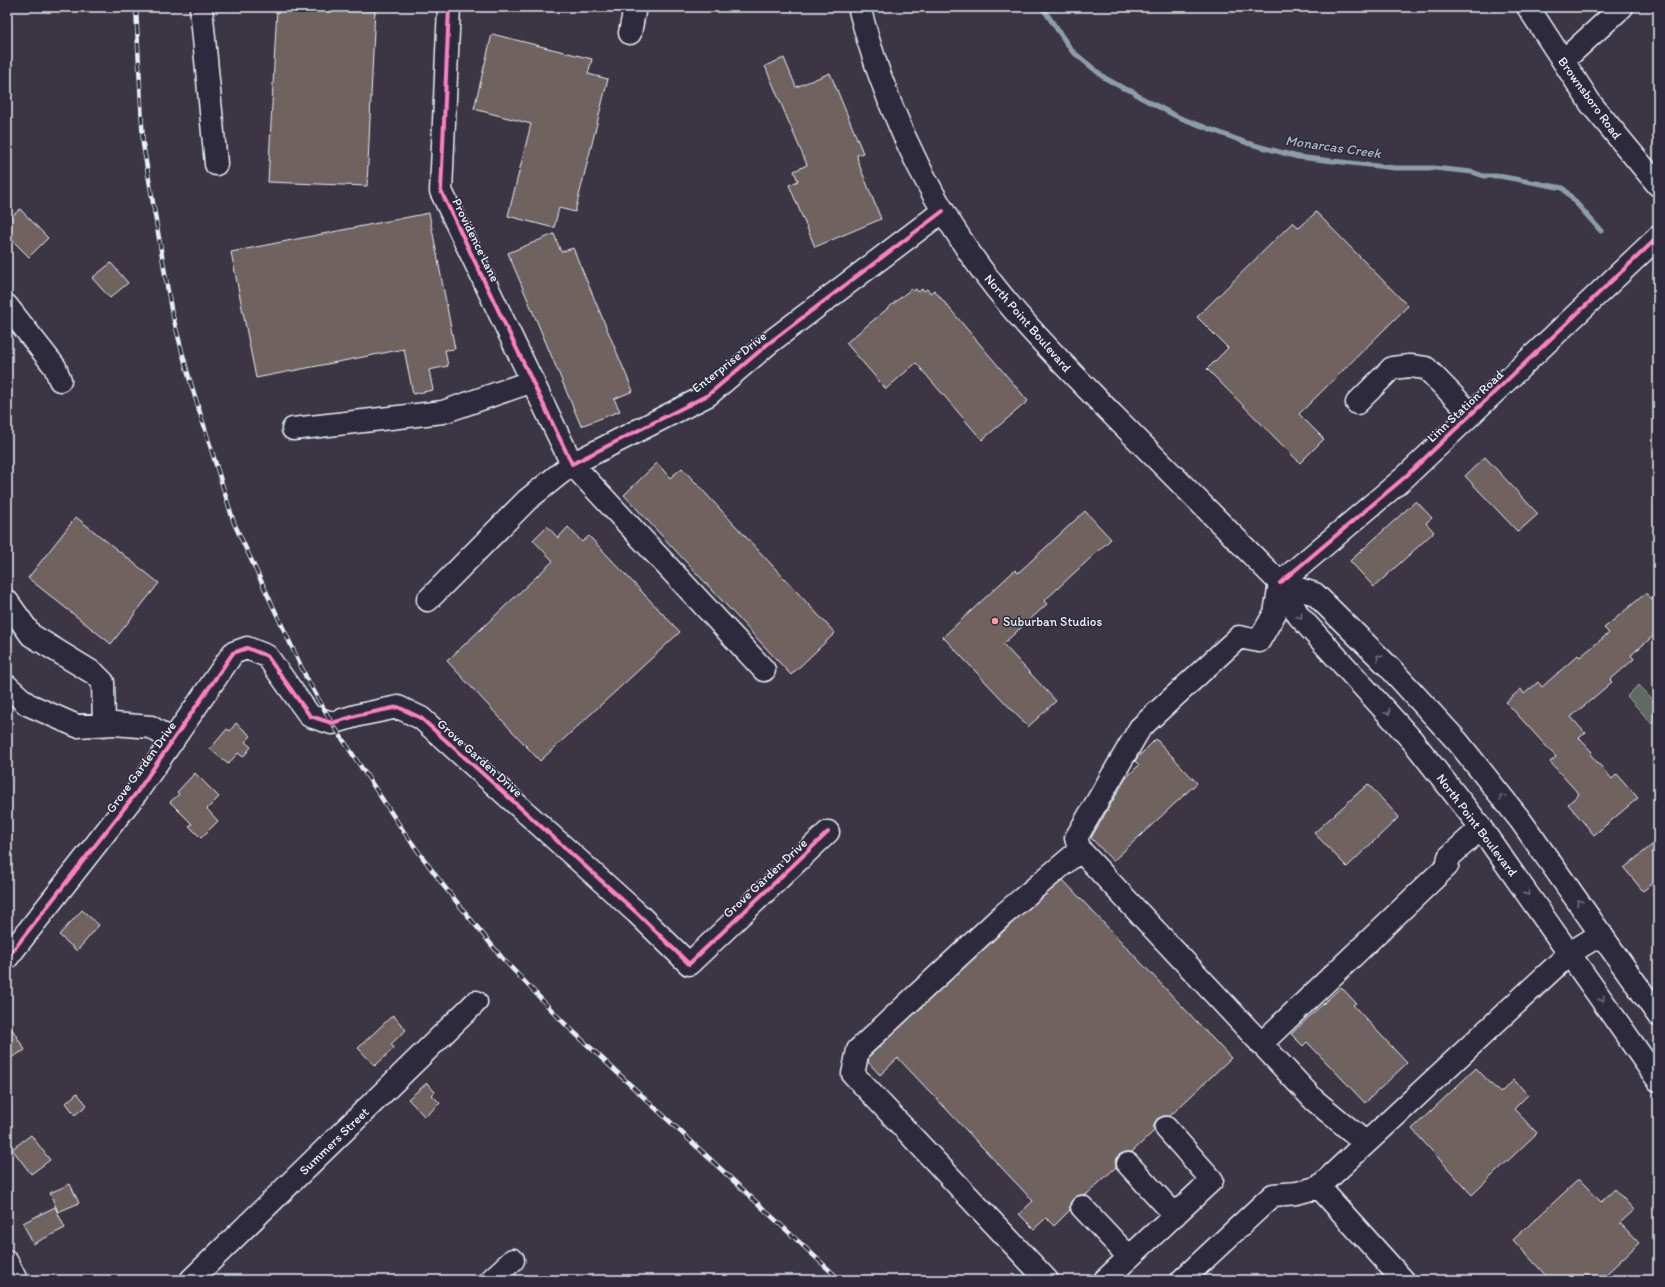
<svg xmlns="http://www.w3.org/2000/svg" width="1665" height="1287" viewBox="0 0 1665 1287" font-family="Itim,sans-serif">
  <style>
    .green { fill: #616b60; stroke: #a4aeac }
    .lines { fill: none; stroke-linecap: round; stroke-linejoin: round }
    .stream { stroke: #8b9eaa; stroke-width: 5 }
    .building { fill: #6f625e; stroke: #e8f1f8 }
    .minor-casing { stroke: #e8f1f8; stroke-width: 25 }
    .major-casing { stroke: #e8f1f8; stroke-width: 25 }
    .minor { stroke: #2f2a3d; stroke-width: 22 }
    .major { stroke: #2f2a3d; stroke-width: 22 }
    .rail-casing { stroke: #e8f1f8; stroke-width: 4.5 }
    .rail { stroke: #2f2a3d; stroke-width: 3; stroke-dasharray: 9; stroke-linecap: butt }
    .cycleway-casing { stroke: #2f2a3d; stroke-width: 6 }
    .cycleway { stroke: #ff80c0; stroke-width: 4 }
    .oneway { stroke: #70707e }
    .poi-dot { fill: #ff9aa2; stroke: #2f2a3d; stroke-width: 1.5 }
    .labels { text-anchor: middle; dominant-baseline: central; stroke-width: 3; stroke-linejoin: round; paint-order: stroke }
    .street-label { font-size: 13px; fill: #e8f1f8; stroke: #2f2a3d }
    .poi-label { font-size: 13px; fill: #e8f1f8; stroke: #2f2a3d; text-anchor: start }
    .water-label { font-size: 14px; font-style: italic; fill: #aabac4; stroke: #2f2a3d }
  </style>
  <rect width="100%" height="100%" fill="#3c3544"/>
  <filter id="ink" filterUnits="userSpaceOnUse"><feTurbulence type="fractalNoise" baseFrequency=".025" numOctaves="2"/><feDisplacementMap in="SourceGraphic" scale="8" xChannelSelector="R" yChannelSelector="G"/><feConvolveMatrix kernelMatrix="1 2 1 2 8 2 1 2 1" color-interpolation-filters="sRGB"/></filter>
  <g filter="url(#ink)">
    <path class="green" d="M 1639,685 L 1658,707 L 1658,719 L 1652,724 L 1627,696 Z"/>
    <g class="lines">
      <path class="stream" d="M 1042,7 L 1072,51 L 1105,78 L 1123,88 L 1134,92 L 1138,96 L 1178,117 L 1247,143 L 1298,157 L 1395,168 L 1434,168 L 1472,172 L 1484,176 L 1499,176 L 1563,188 L 1601,231"/>
    </g>
    <path class="building" d="M 277,7 L 375,7 L 367,186 L 268,182 Z
      M 492,34 L 592,59 L 588,74 L 608,79 L 575,212 L 559,208 L 554,228 L 508,216 L 531,124 L 474,109 Z
      M 784,58 L 796,87 L 830,73 L 863,153 L 857,155 L 858,162 L 881,219 L 815,247 L 789,185 L 798,181 L 794,171 L 807,165 L 765,66 Z
      M 20,209 L 48,238 L 29,257 L 7,235 L 7,221 Z
      M 1316,212 L 1408,306 L 1299,414 L 1324,439 L 1300,463 L 1207,369 L 1228,348 L 1197,317 L 1293,222 L 1299,228 Z
      M 429,213 L 455,349 L 445,350 L 448,366 L 429,370 L 433,390 L 413,394 L 404,349 L 256,378 L 231,252 Z
      M 554,234 L 561,252 L 573,248 L 633,391 L 614,399 L 620,411 L 581,426 L 508,253 Z
      M 111,263 L 128,283 L 110,298 L 92,278 Z
      M 911,289 L 913,291 L 916,289 L 918,292 L 922,289 L 924,291 L 927,289 L 930,293 L 934,290 L 1028,401 L 982,440 L 916,363 L 886,389 L 846,343 Z
      M 1485,457 L 1538,514 L 1518,532 L 1465,476 Z
      M 657,463 L 670,478 L 682,468 L 835,633 L 791,675 L 624,495 Z
      M 1416,501 L 1432,518 L 1426,523 L 1434,532 L 1374,587 L 1350,561 Z
      M 1085,511 L 1111,539 L 1044,601 L 1047,604 L 1003,644 L 1056,701 L 1028,727 L 943,637 L 1015,570 L 1018,573 Z
      M 76,517 L 159,583 L 111,644 L 28,578 Z
      M 547,526 L 558,538 L 568,527 L 582,542 L 589,536 L 680,632 L 540,761 L 447,661 L 553,561 L 533,540 Z
      M 1646,593 L 1652,599 L 1658,594 L 1658,632 L 1631,655 L 1634,659 L 1610,680 L 1612,682 L 1571,717 L 1585,733 L 1579,738 L 1592,752 L 1590,754 L 1612,779 L 1617,774 L 1638,798 L 1594,835 L 1568,804 L 1579,794 L 1550,762 L 1556,757 L 1506,702 L 1521,689 L 1524,694 L 1538,682 L 1542,687 L 1578,655 L 1580,657 L 1609,633 L 1604,628 Z
      M 236,723 L 251,736 L 245,742 L 251,747 L 243,757 L 238,753 L 228,764 L 210,749 L 227,729 L 230,731 Z
      M 1156,739 L 1197,783 L 1113,861 L 1091,838 L 1126,778 L 1139,765 L 1135,761 L 1138,757 Z
      M 195,773 L 219,797 L 207,809 L 218,821 L 201,838 L 189,826 L 192,824 L 170,802 L 179,794 L 177,792 Z
      M 1368,784 L 1399,817 L 1347,867 L 1314,833 Z
      M 1658,840 L 1658,879 L 1643,891 L 1624,868 Z
      M 1063,880 L 1231,1058 L 1170,1116 L 1163,1116 L 1157,1119 L 1154,1124 L 1154,1131 L 1132,1152 L 1125,1152 L 1119,1155 L 1116,1161 L 1116,1167 L 1086,1195 L 1080,1195 L 1074,1198 L 1070,1203 L 1070,1210 L 1054,1226 L 1046,1218 L 1034,1229 L 1019,1214 L 1033,1201 L 898,1058 L 880,1075 L 868,1062 L 869,1056 L 1012,923 Z
      M 82,910 L 99,925 L 77,951 L 59,935 Z
      M 1341,987 L 1356,1003 L 1353,1005 L 1407,1063 L 1365,1103 L 1307,1042 L 1303,1046 L 1291,1034 Z
      M 393,1015 L 406,1030 L 391,1044 L 394,1048 L 375,1066 L 358,1048 Z
      M 7,1021 L 25,1050 L 7,1060 Z
      M 1476,1068 L 1500,1093 L 1514,1080 L 1528,1095 L 1514,1109 L 1537,1133 L 1472,1195 L 1412,1129 Z
      M 427,1083 L 435,1092 L 432,1095 L 440,1103 L 425,1117 L 408,1099 Z
      M 77,1093 L 87,1105 L 75,1115 L 66,1103 Z
      M 31,1135 L 50,1160 L 31,1174 L 12,1149 Z
      M 1579,1179 L 1601,1202 L 1615,1189 L 1634,1210 L 1620,1223 L 1639,1243 L 1600,1280 L 1550,1280 L 1513,1240 Z
      M 70,1184 L 79,1203 L 58,1212 L 50,1193 Z
      M 55,1207 L 65,1228 L 33,1244 L 23,1223 Z"/>
    <g class="lines">
      <g class="minor-casing">
        <path id="minor" d="M 201,7 L 216,164
          M 449,7 L 441,191 L 572,464 L 764,670
          M 1528,7 L 1591,104 L 1658,185
          M 630,33 L 635,7
          M 1563,61 L 1622,7
          M 7,306 L 55,367 L 60,380
          M 1357,403 L 1392,368 L 1410,366 L 1426,368 L 1471,414
          M 293,429 L 443,412 L 533,381
          M 428,600 L 527,500 L 572,464 L 708,395 L 769,343 L 943,211
          M 7,601 L 31,635 L 95,674 L 103,682 L 104,725
          M 7,686 L 27,704 L 77,726 L 114,724 L 151,727 L 173,741
          M 1080,850 L 1076,838 L 1140,728 L 1239,637 L 1259,641 L 1275,613 L 1280,583 L 1405,477 L 1658,237
          M 7,958 L 137,792 L 233,653 L 247,648 L 267,656 L 310,716 L 332,723 L 359,715 L 398,707 L 421,718 L 637,913 L 689,964 L 828,832
          M 1261,1044 L 1447,866 L 1449,857 L 1481,828
          M 1128,1164 L 1175,1215
          M 1082,1207 L 1129,1257
          M 191,1280 L 476,1002
          M 491,1280 L 513,1260
          M 1047,1280 L 853,1074 L 858,1050 L 1004,914 L 1080,850 L 1314,1100 L 1366,1143
          M 1105,1280 L 1212,1180 L 1166,1128
          M 1182,1280 L 1273,1195 L 1297,1193 L 1319,1187
          M 1403,1280 L 1319,1187 L 1570,953 L 1601,934"/>
      </g>
      <g class="major-casing">
        <path id="major" d="M 859,7 C 881,93 919,178 969,252 C 1010,312 1062,363 1113,415 C 1169,471 1224,527 1280,583 L 1299,616 L 1412,740 L 1476,821 L 1658,1080
          M 1280,583 L 1315,594 L 1390,668 L 1458,742 L 1521,821 L 1658,1015
          M 7,1262 L 16,1280"/>
      </g>
      <use href="#minor" class="minor"/>
      <use href="#major" class="major"/>
      <g class="rail-casing">
        <path id="rail" d="M 136,7 L 143,144 L 171,309 L 188,374 L 234,523 L 306,677 L 332,723 L 404,832 L 443,885 L 503,959 L 564,1023 L 840,1280"/>
      </g>
      <use href="#rail" class="rail"/>
      <g class="cycleway-casing">
        <path id="cycleway" d="M 449,7 L 441,191 L 572,464 L 708,395 L 769,343 L 943,211
          M 1280,583 L 1405,477 L 1658,237
          M 7,958 L 137,792 L 233,653 L 247,648 L 267,656 L 310,716 L 332,723 L 359,715 L 398,707 L 421,718 L 637,913 L 689,964 L 828,832"/>
      </g>
      <use href="#cycleway" class="cycleway"/>
    </g>
    <defs><path id="oneway-chevron" d="M-2-3.5L2.5 0L-2 3.5" fill="none" stroke-width="1.6" stroke-linecap="round" stroke-linejoin="round"/></defs>
    <g class="oneway">
      <use href="#oneway-chevron" transform="translate(1300 616) rotate(52)"/>
      <use href="#oneway-chevron" transform="translate(1379 657) rotate(-134)"/>
      <use href="#oneway-chevron" transform="translate(1388 712) rotate(49)"/>
      <use href="#oneway-chevron" transform="translate(1502 797) rotate(-128)"/>
      <use href="#oneway-chevron" transform="translate(1527 893) rotate(55)"/>
      <use href="#oneway-chevron" transform="translate(1579 902) rotate(-125)"/>
      <use href="#oneway-chevron" transform="translate(1602 999) rotate(55)"/>
    </g>
  </g>
  <circle class="poi-dot" cx="995" cy="621" r="4"/>
  <g class="labels">
    <g class="street-label">
      <text transform="translate(1590 98) rotate(54)">Brownsboro Road</text>
      <text transform="translate(476 240) rotate(64)">Providence Lane</text>
      <text transform="translate(1028 323) rotate(49)">North Point Boulevard</text>
      <text transform="translate(729 362) rotate(-38)">Enterprise Drive</text>
      <text transform="translate(1465 406) rotate(-43)">Linn Station Road</text>
      <text transform="translate(480 758) rotate(42)">Grove Garden Drive</text>
      <text transform="translate(141 767) rotate(-54)">Grove Garden Drive</text>
      <text transform="translate(1477 825) rotate(53)">North Point Boulevard</text>
      <text transform="translate(765 878) rotate(-43)">Grove Garden Drive</text>
      <text transform="translate(334 1141) rotate(-44)">Summers Street</text>
    </g>
    <g class="poi-label">
      <text x="1003" y="621">Suburban Studios</text>
    </g>
    <g class="water-label">
      <text transform="translate(1333 147) rotate(8)">Monarcas Creek</text>
    </g>
  </g>
  <rect width="1665" height="1287" fill="none" stroke="#2f2a3d" stroke-width="24"/>
  <rect x="12" y="12" width="1641" height="1263" fill="none" stroke="#e8f1f8" stroke-width="1.5" filter="url(#ink)"/>
</svg>
